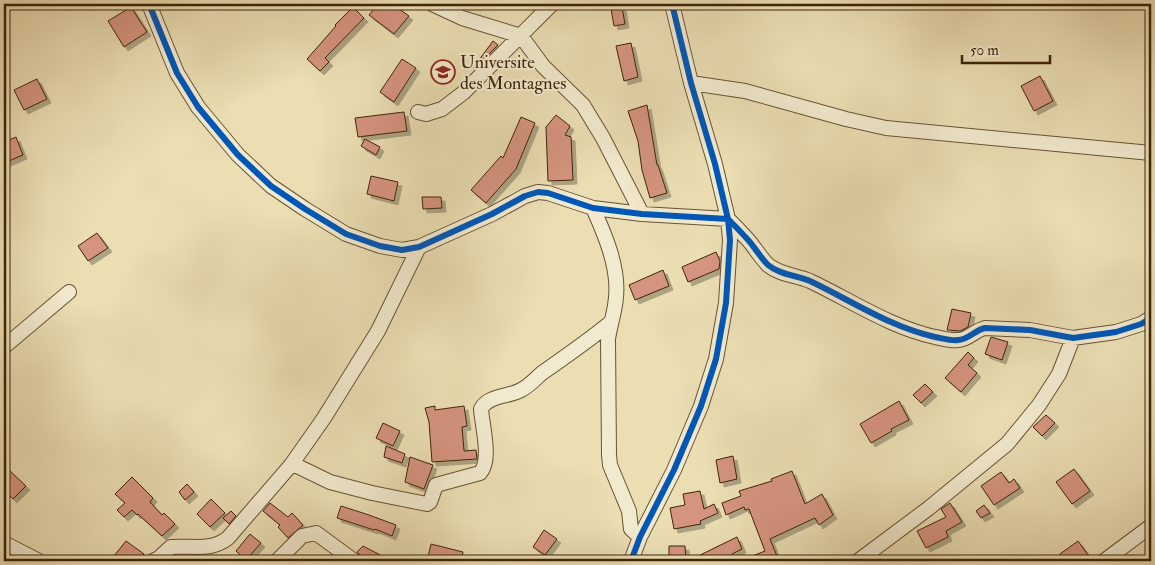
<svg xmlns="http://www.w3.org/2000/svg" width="1155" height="565" viewBox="0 0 1155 565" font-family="'IM FELL Double Pica',serif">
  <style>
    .building { fill: #d5947f; stroke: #3d240a; filter: url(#shadow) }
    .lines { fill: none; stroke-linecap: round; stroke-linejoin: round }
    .minor-casing { stroke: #685234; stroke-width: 16 }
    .minor { stroke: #f2eace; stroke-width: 14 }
    .cycleway-casing { stroke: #f2eace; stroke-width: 9 }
    .cycleway { stroke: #0057b8; stroke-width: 6 }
    .labels { text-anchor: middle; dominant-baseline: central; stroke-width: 4; stroke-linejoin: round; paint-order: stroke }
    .poi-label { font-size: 18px; fill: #3d240a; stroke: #f2eace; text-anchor: start }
  </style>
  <defs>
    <filter id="shadow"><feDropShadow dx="4" dy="4" stdDeviation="0" flood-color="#0004"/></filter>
  </defs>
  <rect width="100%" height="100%" fill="#ebdeb3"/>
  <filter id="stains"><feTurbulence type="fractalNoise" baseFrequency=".004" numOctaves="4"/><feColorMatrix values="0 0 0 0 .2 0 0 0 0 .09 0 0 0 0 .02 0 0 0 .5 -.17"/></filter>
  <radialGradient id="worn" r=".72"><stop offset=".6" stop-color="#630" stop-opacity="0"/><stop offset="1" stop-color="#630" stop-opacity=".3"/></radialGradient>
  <path class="building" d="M 378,4 L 392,4 L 409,16 L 394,34 L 369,15 Z
    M 131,7 L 147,32 L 124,47 L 108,21 Z
    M 353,7 L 364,18 L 325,58 L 329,62 L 320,71 L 307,59 L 336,26 L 335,25 Z
    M 622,7 L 625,24 L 614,26 L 611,9 Z
    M 493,41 L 498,45 L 474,69 L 473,68 Z
    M 631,43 L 638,77 L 624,81 L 616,46 Z
    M 402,59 L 416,68 L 394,102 L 380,92 Z
    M 1040,76 L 1053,101 L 1034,111 L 1021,86 Z
    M 37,79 L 47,99 L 24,110 L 14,90 Z
    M 647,105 L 657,165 L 658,165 L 667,193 L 650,198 L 642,170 L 638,141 L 628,111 Z
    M 404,112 L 407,131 L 358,137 L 355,118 Z
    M 556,115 L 570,126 L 565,135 L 571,137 L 573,180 L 548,181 L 546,127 Z
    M 521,117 L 535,123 L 516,169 L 486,203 L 471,190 L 501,156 L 503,158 Z
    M 16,137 L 23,155 L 4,163 L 4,142 Z
    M 365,139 L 380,147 L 376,155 L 361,146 Z
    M 371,176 L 398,182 L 394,201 L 367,194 Z
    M 422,197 L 441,197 L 442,208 L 423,209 Z
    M 97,233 L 108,248 L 88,261 L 78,246 Z
    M 716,252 L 720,261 L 719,269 L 688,282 L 682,267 Z
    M 663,270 L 669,286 L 635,300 L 629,285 Z
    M 952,309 L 971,313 L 968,327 L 960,331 L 947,330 Z
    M 991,337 L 1008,342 L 1002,360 L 985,354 Z
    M 968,352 L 974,358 L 968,365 L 977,373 L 961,392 L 945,378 Z
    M 925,384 L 933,392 L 921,403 L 913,395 Z
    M 899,401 L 909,420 L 891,429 L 892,431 L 871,443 L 860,424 Z
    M 435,406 L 435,410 L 464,406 L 467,426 L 462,427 L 464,451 L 476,450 L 477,459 L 432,462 L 429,422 L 425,408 Z
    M 1046,415 L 1055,423 L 1042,436 L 1033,427 Z
    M 383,423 L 400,431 L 393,446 L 376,438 Z
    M 386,446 L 405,454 L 402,463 L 384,457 Z
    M 733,456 L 737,479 L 720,483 L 716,460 Z
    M 410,457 L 433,465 L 424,489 L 405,482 Z
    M 1074,469 L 1090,491 L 1072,504 L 1056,482 Z
    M 10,471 L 26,486 L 13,499 L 4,490 L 4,478 Z
    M 792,471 L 805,504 L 822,494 L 833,515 L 819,525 L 815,518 L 770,539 L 779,561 L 740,561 L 765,551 L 749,509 L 745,510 L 744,507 L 726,515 L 722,503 L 741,496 L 739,491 L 772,481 L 771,479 Z
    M 1001,472 L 1009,483 L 1014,479 L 1020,488 L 994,505 L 981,486 Z
    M 132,477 L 153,498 L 150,502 L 162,515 L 164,513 L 175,524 L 162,536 L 138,514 L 137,515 L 132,510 L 124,517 L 117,510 L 125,503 L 115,494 Z
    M 187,484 L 194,492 L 185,500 L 179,492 Z
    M 700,491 L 704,509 L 714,504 L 718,513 L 700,521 L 701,524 L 674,529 L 670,508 L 685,505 L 683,494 Z
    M 211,499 L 225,513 L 210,527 L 197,514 Z
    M 270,503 L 288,517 L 292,513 L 303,525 L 288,538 L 278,527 L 280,525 L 263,511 Z
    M 950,503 L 962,522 L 946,531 L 948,537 L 926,548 L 917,531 L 946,517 L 941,509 Z
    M 984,505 L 990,513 L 981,518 L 976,511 Z
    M 341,506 L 369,515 L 396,525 L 392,536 L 375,529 L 374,530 L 337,518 Z
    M 231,511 L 236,516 L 229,524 L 223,518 Z
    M 544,530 L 557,539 L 545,555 L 533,547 Z
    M 250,534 L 261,543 L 246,560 L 236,551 Z
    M 737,537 L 742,549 L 732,554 L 733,556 L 723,561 L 688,561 Z
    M 126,541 L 144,554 L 138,561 L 121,561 L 114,556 Z
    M 1078,541 L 1088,555 L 1079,561 L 1065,561 L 1060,554 Z
    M 431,544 L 463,552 L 461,561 L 427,561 Z
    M 363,546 L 392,561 L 363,561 L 362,557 L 357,552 Z
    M 669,546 L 685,546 L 686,561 L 669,561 Z"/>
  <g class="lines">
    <g class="minor-casing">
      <path id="minor" d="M 149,4 L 177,73 L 198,107 L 238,155 L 271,186 L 305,209 L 346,234 L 380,246 L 402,250 L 419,247 L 492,214 L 525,196 L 538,192 L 548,193 L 593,208 L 642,214 L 728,219 C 735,226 742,233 749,241 C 755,248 761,258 768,265 C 780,275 796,275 810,281 C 852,301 890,327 935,337 C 942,338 950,341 958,340 C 968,340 975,330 985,328 L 1030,330 L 1073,338 L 1116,332 L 1141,324 L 1151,318
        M 432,4 L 462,18 L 521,36 L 543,66 L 583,105 L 603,138 L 642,214
        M 691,83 L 745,91 L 846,119 L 886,128 L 1151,153
        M 418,112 L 426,114 L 442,109 L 463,93 L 552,4
        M 593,208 C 605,235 619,267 616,297 C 615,312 610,325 608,339 L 609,455 L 610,465 L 629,511 L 631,529 L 640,537
        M 4,347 L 69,292
        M 291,465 L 295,465 L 330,482 L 372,493 L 427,504 L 430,502 L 436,485 L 480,473 C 492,461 482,425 481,409 C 488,395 509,397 521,390 C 529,386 535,379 542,373 C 565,357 588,341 610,323
        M 4,543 L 39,561
        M 153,561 L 159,558 L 171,547 C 191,545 210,552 228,538 L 291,465 L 324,418 L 378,331 L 419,247
        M 277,561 L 302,536 L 316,533 L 354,561
        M 631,561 L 640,537 L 674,470 L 701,406 L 716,359 L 726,303 L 730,240 L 728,219 L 715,164 L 691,83 L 672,4
        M 858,561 L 929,508 L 1007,444 L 1039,405 L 1059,374 L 1073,338
        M 1104,561 L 1151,526"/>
    </g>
    <use href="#minor" class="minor"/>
    <g class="cycleway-casing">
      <path id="cycleway" d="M 149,4 L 177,73 L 198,107 L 238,155 L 271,186 L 305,209 L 346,234 L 380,246 L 402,250 L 419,247 L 492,214 L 525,196 L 538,192 L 548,193 L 593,208 L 642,214 L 728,219 C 735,226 742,233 749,241 C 755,248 761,258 768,265 C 780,275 796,275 810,281 C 852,301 890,327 935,337 C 942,338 950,341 958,340 C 968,340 975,330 985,328 L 1030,330 L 1073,338 L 1116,332 L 1141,324 L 1151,318
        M 631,561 L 640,537 L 674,470 L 701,406 L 716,359 L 726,303 L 730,240 L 728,219 L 715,164 L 691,83 L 672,4"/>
    </g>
    <use href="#cycleway" class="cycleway"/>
  </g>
  <defs>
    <g id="university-ring" transform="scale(1.25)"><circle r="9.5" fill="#f2eace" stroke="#8f2418" stroke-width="1.5"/><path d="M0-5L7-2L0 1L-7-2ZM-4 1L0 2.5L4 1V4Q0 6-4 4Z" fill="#8f2418"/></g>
  </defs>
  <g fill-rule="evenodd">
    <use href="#university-ring" x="443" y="72"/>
  </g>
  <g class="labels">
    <g class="poi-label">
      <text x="460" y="62">Universite<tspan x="460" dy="21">des Montagnes</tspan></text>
    </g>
  </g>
  <rect width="1155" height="565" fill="none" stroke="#ebdeb3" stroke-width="20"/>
  <rect x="5" y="5" width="1145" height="555" fill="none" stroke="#3d240a" stroke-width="2.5"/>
  <rect x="10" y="10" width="1135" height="545" fill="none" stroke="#3d240a"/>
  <path d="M962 55v8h88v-8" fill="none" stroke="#3d240a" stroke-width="2.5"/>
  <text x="970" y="55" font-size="15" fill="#3d240a" stroke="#f2eace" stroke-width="4" paint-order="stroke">50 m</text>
  <rect width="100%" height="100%" filter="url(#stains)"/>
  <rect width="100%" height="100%" fill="url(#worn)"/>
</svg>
